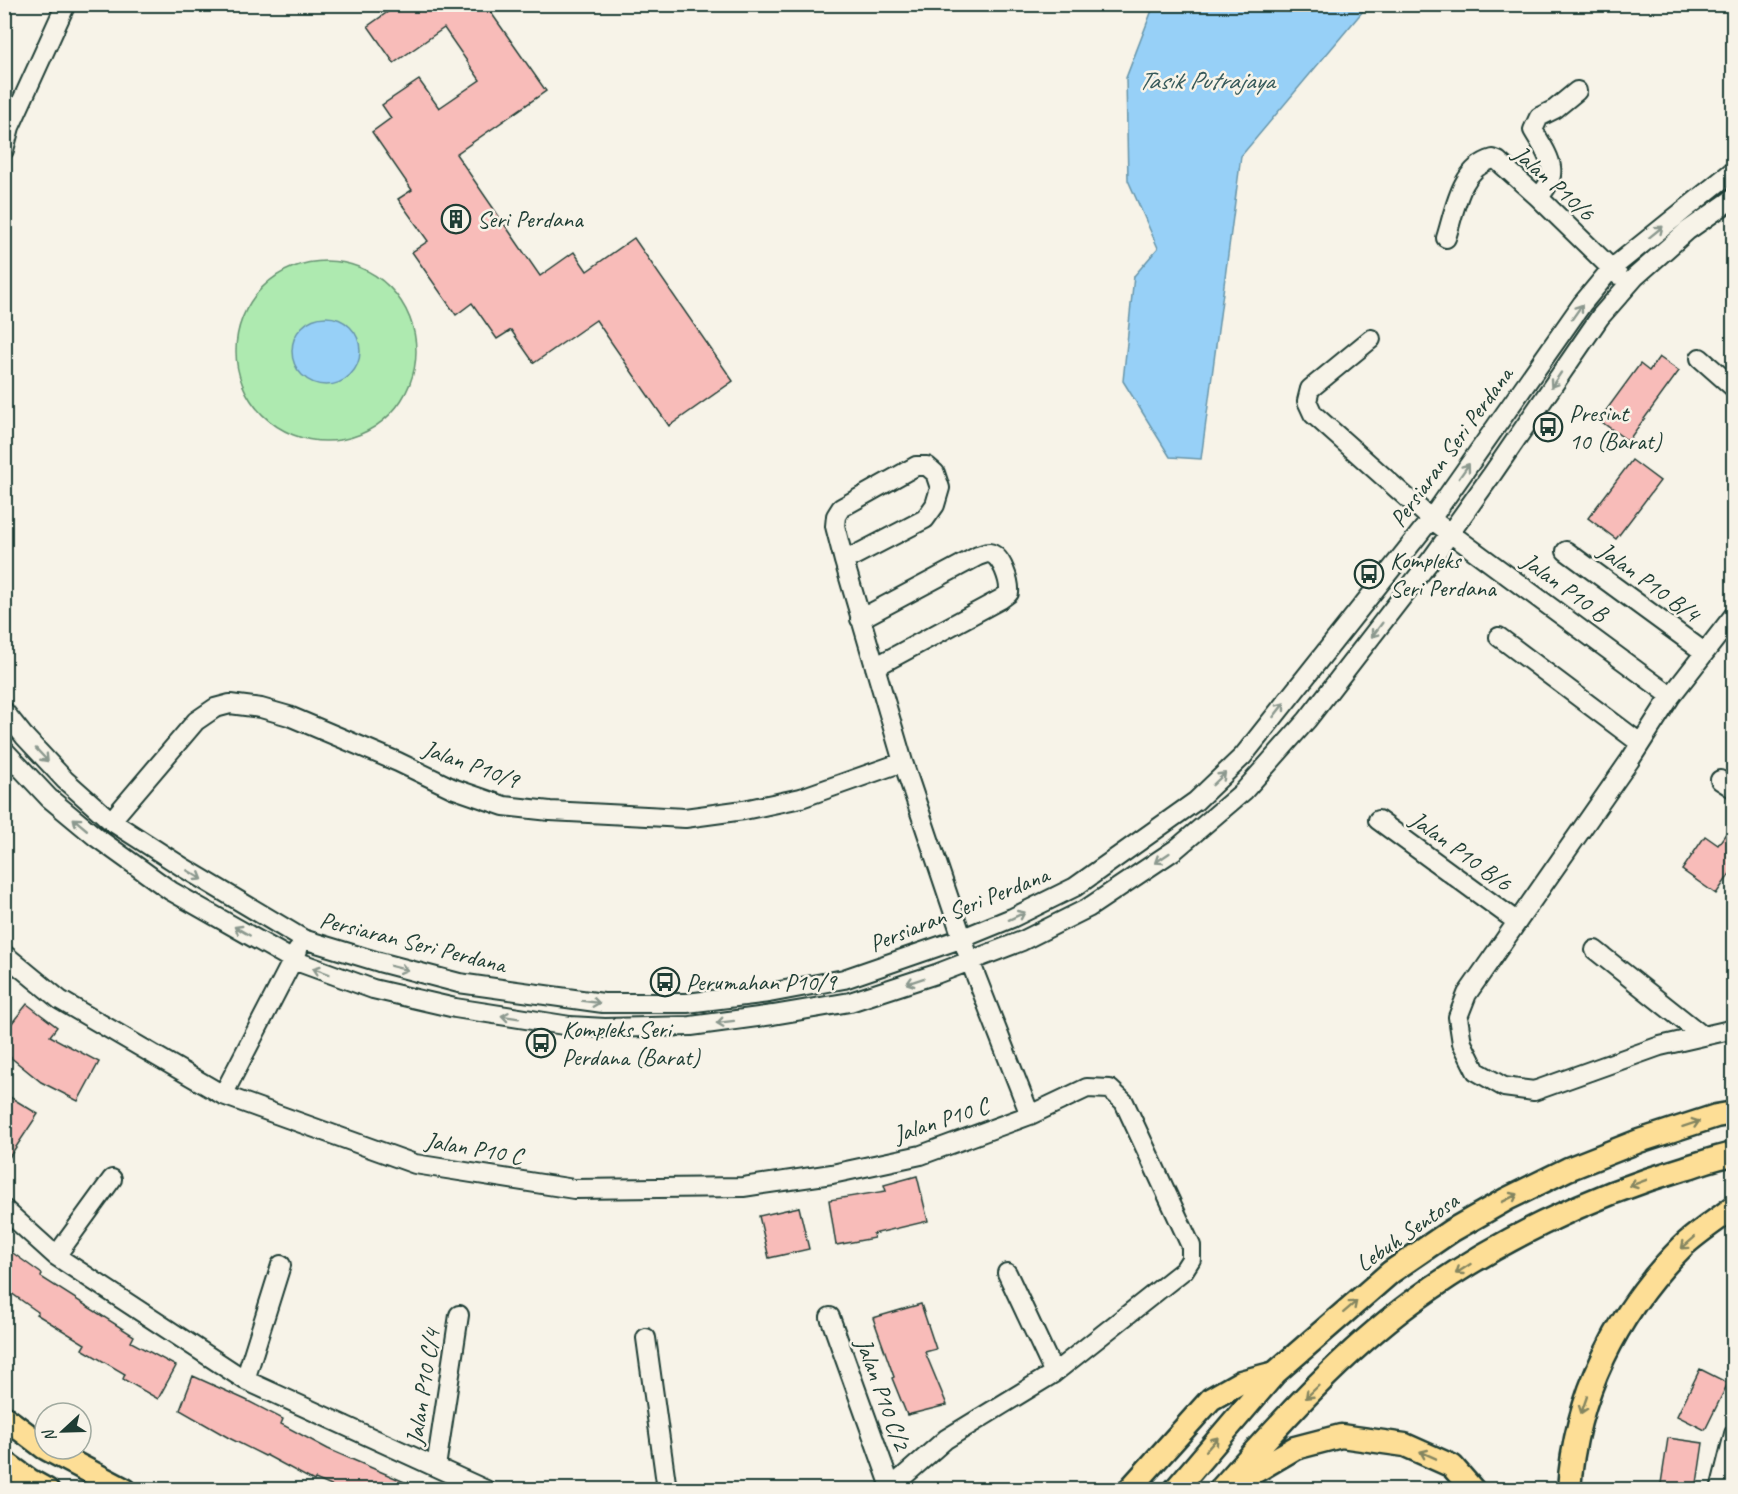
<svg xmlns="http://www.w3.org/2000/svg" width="1738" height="1494" viewBox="0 0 1738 1494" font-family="Caveat,sans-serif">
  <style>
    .green { fill: #aeeab0; stroke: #669472; stroke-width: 1.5 }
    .water { fill: #97d0f7; stroke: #6795a9; stroke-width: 1.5 }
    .building { fill: #f8bcb9; stroke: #1f3d34; stroke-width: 1.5 }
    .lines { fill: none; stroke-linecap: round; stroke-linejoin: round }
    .minor-casing { stroke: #1f3d34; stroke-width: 22 }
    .major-casing { stroke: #1f3d34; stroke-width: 27 }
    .minor { stroke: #f7f3e8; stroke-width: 18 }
    .major { stroke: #fdde96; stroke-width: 22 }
    .oneway { stroke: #8b988e }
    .oneway2 { stroke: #838560 }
    .labels { text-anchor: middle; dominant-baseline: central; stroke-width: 5; stroke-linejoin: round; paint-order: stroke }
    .street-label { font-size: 24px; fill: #1f3d34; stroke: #f7f3e8 }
    .poi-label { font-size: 24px; fill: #1f3d34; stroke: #f7f3e8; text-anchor: start }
    .water-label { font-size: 26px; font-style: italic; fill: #375a5b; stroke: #f7f3e8 }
  </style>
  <rect width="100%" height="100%" fill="#f7f3e8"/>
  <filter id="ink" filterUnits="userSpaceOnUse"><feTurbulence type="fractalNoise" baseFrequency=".0167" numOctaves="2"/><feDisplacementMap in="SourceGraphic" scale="12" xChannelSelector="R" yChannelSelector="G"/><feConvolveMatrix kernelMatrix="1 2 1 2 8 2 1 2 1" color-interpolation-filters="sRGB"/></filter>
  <g filter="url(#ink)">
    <path class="green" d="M236 351a90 90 0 1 1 180 0a90 90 0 1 1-180 0Z"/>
    <path class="water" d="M 1154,5 L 1368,5 L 1241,156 L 1201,459 L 1170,457 L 1123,381 L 1134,276 L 1158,248 L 1128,180 L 1126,78 Z
      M292 351a34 34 0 1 1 68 0a34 34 0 1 1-68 0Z"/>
    <path class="building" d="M 399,4 L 485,4 L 546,91 L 456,154 L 540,276 L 574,252 L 587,271 L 634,238 L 733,381 L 669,426 L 596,320 L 534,363 L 511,330 L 497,339 L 472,303 L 456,315 L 412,252 L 428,241 L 398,199 L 412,190 L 372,132 L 391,118 L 382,105 L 419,80 L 439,108 L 480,80 L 444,28 L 394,63 L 368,26 Z
      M 1659,357 L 1679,371 L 1628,441 L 1599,420 L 1640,364 L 1649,371 Z
      M 1632,460 L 1660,481 L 1616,539 L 1588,518 Z
      M 1734,822 L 1734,868 L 1716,894 L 1682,870 L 1705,836 L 1718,845 Z
      M 27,1004 L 57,1027 L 50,1036 L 99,1062 L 78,1101 L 41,1082 L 4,1052 L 4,1033 Z
      M 10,1097 L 38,1114 L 4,1165 L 4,1106 Z
      M 917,1176 L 928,1221 L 873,1234 L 874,1238 L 836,1245 L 829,1200 L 886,1191 L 884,1185 Z
      M 799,1207 L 809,1249 L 769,1258 L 759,1216 Z
      M 10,1251 L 42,1274 L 41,1277 L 134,1336 L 131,1342 L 176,1366 L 158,1399 L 123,1379 L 125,1374 L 82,1349 L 85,1344 L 36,1314 L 38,1312 L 4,1288 L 4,1258 Z
      M 921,1304 L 936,1349 L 925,1352 L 947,1405 L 907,1415 L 892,1378 L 894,1377 L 873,1318 Z
      M 1700,1369 L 1728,1383 L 1705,1430 L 1677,1416 Z
      M 193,1376 L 246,1400 L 283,1419 L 281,1424 L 328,1449 L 423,1490 L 341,1490 L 315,1479 L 314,1481 L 266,1455 L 265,1456 L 229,1438 L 180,1410 Z
      M 1668,1438 L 1703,1443 L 1696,1490 L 1660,1490 Z"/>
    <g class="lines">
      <g class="minor-casing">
        <path id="minor" d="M 4,150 L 10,127 L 66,4
          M 1538,197 C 1563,173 1548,156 1533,130 L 1539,117 L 1555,109 L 1577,91
          M 1446,238 C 1455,210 1460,168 1493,159 L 1498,161 L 1538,197 L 1618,275
          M 1371,339 L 1310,389 L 1307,401 L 1313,414 L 1431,519 L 1671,696
          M 1700,358 L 1734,388
          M 1566,551 L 1704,652
          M 844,561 L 925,519 L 935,505 L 940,488 L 935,473 L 927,466 L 916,466 L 841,508 L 836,516 L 835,526 L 844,561 L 903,762 L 970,961 L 1030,1115
          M 1734,615 L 1671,696 L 1630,760 L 1467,994 L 1458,1017 L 1462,1043 L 1476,1071 L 1504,1087 L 1534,1091 L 1660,1046 L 1734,1029
          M 860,619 L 978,556 C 982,555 985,553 989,553 C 1002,555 1010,582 1009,593 L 1001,599 L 875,667
          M 1499,637 L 1640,743
          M 4,711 L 24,736 L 65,780 L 111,821 L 184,868 L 303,939 L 379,962 L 459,983 L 603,1003 L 687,1003 L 769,993 L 844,979 L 963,938 L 1012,918 L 1075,887 L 1196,801 L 1243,756 L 1431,519 L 1582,304 L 1611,269 L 1734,170
          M 4,750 L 49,798 L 96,837 L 171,891 L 293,960 L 373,989 L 455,1008 L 570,1026 L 605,1028 L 691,1026 L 773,1015 L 850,1002 L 936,974 L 1022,941 L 1088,908 L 1176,849 L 1244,791 L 1307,720 L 1433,557 L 1493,473 L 1600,317 L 1635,277 L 1687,231 L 1734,198
          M 1720,780 L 1734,789
          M 1378,820 L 1516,921
          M 111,821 L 196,721 L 215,708 L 230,704 L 261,708 L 289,716 L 398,762 L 452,788 L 504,806 L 550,811 L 685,818 L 744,810 L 801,798 L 903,762
          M 1595,950 L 1703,1036
          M 4,954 L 60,1000 L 223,1095 L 415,1164 L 574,1189 L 743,1187 L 832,1174 L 921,1155 L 1030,1115 L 1087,1088 L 1110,1089 L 1124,1102 L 1191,1246 L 1191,1259 L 1184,1270 L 1054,1373 L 946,1439 L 888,1490
          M 223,1095 L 298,950
          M 4,1209 L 56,1256 L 245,1380 L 486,1490
          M 56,1256 L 112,1179
          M 1007,1273 L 1054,1373
          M 830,1317 L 891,1487
          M 646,1338 L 667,1490
          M 245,1380 L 281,1265
          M 436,1467 L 459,1315
          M 1720,1490 L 1734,1434"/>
      </g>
      <g class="major-casing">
        <path id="major" d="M 4,1417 L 45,1448
          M 47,1449 L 125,1490
          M 4,1462 L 29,1480 L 47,1490
          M 1237,1482 L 1295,1448 L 1341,1436 L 1405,1445 L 1452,1466 L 1473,1490
          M 1129,1490 L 1211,1399 L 1241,1382 L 1275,1373
          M 1175,1490 L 1275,1373 L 1391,1272 L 1451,1231 L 1507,1199 L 1568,1169 L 1639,1141 L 1716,1116 L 1734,1113
          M 1220,1490 C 1280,1423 1340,1355 1412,1302 C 1494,1242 1589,1196 1685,1168 C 1701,1163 1717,1157 1734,1154
          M 1569,1490 C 1575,1396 1617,1312 1683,1246 C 1698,1232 1717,1220 1734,1207"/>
      </g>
      <use href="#minor" class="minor"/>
      <use href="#major" class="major"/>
    </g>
    <defs><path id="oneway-shaft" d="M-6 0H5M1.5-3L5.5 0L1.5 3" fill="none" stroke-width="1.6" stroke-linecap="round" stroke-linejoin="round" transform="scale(1.5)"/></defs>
    <g class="oneway">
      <use href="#oneway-shaft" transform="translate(1656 232) rotate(-39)"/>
      <use href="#oneway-shaft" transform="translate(1577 312) rotate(-55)"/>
      <use href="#oneway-shaft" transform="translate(1556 380) rotate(124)"/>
      <use href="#oneway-shaft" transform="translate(1464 471) rotate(-55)"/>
      <use href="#oneway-shaft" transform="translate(1377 630) rotate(127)"/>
      <use href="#oneway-shaft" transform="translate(1279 710) rotate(-52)"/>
      <use href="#oneway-shaft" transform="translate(42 755) rotate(47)"/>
      <use href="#oneway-shaft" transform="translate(1219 779) rotate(-44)"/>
      <use href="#oneway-shaft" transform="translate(80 824) rotate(-140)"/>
      <use href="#oneway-shaft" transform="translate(1162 858) rotate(146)"/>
      <use href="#oneway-shaft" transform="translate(195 875) rotate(31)"/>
      <use href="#oneway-shaft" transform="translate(1017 916) rotate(-25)"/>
      <use href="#oneway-shaft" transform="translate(242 931) rotate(-150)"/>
      <use href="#oneway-shaft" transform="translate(399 968) rotate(14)"/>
      <use href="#oneway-shaft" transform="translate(321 971) rotate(-160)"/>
      <use href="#oneway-shaft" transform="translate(915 981) rotate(162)"/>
      <use href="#oneway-shaft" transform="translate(591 1002) rotate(7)"/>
      <use href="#oneway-shaft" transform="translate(510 1017) rotate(-171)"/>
      <use href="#oneway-shaft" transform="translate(725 1022) rotate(173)"/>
    </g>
    <g class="oneway2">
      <use href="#oneway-shaft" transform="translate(1691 1124) rotate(-18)"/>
      <use href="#oneway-shaft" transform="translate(1638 1183) rotate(159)"/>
      <use href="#oneway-shaft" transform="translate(1510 1198) rotate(-27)"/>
      <use href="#oneway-shaft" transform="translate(1688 1243) rotate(139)"/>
      <use href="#oneway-shaft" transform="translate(1463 1269) rotate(147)"/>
      <use href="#oneway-shaft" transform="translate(1350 1307) rotate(-41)"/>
      <use href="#oneway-shaft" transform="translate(1312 1392) rotate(136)"/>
      <use href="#oneway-shaft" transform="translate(1584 1405) rotate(109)"/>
      <use href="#oneway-shaft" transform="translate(1212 1444) rotate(-49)"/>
      <use href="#oneway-shaft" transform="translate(1428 1455) rotate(-156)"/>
    </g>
  </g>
  <defs>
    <g id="building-ring" transform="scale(1.5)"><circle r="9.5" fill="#f7f3e8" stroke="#1f3d34" stroke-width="1.5"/><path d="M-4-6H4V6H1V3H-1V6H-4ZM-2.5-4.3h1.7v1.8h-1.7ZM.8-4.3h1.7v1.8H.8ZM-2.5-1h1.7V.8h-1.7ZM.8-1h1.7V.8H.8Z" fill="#1f3d34"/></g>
    <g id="bus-ring" transform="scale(1.5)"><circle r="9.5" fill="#f7f3e8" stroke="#1f3d34" stroke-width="1.5"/><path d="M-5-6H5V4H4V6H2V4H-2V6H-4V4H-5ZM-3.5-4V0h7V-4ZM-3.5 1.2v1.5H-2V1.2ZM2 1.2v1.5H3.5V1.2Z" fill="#1f3d34"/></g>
  </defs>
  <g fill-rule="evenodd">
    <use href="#building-ring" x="456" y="219"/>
    <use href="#bus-ring" x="1548" y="427"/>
    <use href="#bus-ring" x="1369" y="574"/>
    <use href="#bus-ring" x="665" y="982"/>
    <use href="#bus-ring" x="541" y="1043"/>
  </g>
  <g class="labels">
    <g class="street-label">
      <text transform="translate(1554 183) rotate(42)">Jalan P10/6</text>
      <text transform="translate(1451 447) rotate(-54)">Persiaran Seri Perdana</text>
      <text transform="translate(1649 582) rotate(36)">Jalan P10 B/4</text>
      <text transform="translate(1565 587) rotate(36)">Jalan P10 B</text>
      <text transform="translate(471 764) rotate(20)">Jalan P10/9</text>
      <text transform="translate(1461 851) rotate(36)">Jalan P10 B/6</text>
      <text transform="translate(959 909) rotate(-22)">Persiaran Seri Perdana</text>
      <text transform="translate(413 942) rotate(14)">Persiaran Seri Perdana</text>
      <text transform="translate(941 1120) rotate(-18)">Jalan P10 C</text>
      <text transform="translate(474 1148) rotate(10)">Jalan P10 C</text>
      <text transform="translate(1407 1232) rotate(-35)">Lebuh Sentosa</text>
      <text transform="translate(423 1387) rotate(-81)">Jalan P10 C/4</text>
      <text transform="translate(883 1394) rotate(70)">Jalan P10 C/2</text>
    </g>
    <g class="poi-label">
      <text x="477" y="219">Seri Perdana</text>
      <text x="1569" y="413">Presint<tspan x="1569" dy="28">10 (Barat)</tspan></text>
      <text x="1390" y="560">Kompleks<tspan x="1390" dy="28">Seri Perdana</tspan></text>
      <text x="686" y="982">Perumahan P10/9</text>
      <text x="562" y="1029">Kompleks Seri<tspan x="562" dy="28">Perdana (Barat)</tspan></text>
    </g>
    <g class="water-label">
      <text x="1206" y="80">Tasik Putrajaya</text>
    </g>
  </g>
  <rect width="1738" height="1494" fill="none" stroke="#f7f3e8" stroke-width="24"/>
  <rect x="12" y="12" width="1714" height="1470" fill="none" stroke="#1f3d34" stroke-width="2" filter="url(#ink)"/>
  <g transform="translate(63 1431) rotate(248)"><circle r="28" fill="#f7f3e8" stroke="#a1aaa0" stroke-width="1.5"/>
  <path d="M0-4.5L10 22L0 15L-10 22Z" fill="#1f3d34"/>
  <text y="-9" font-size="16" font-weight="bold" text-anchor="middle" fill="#1f3d34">N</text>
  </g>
</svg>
